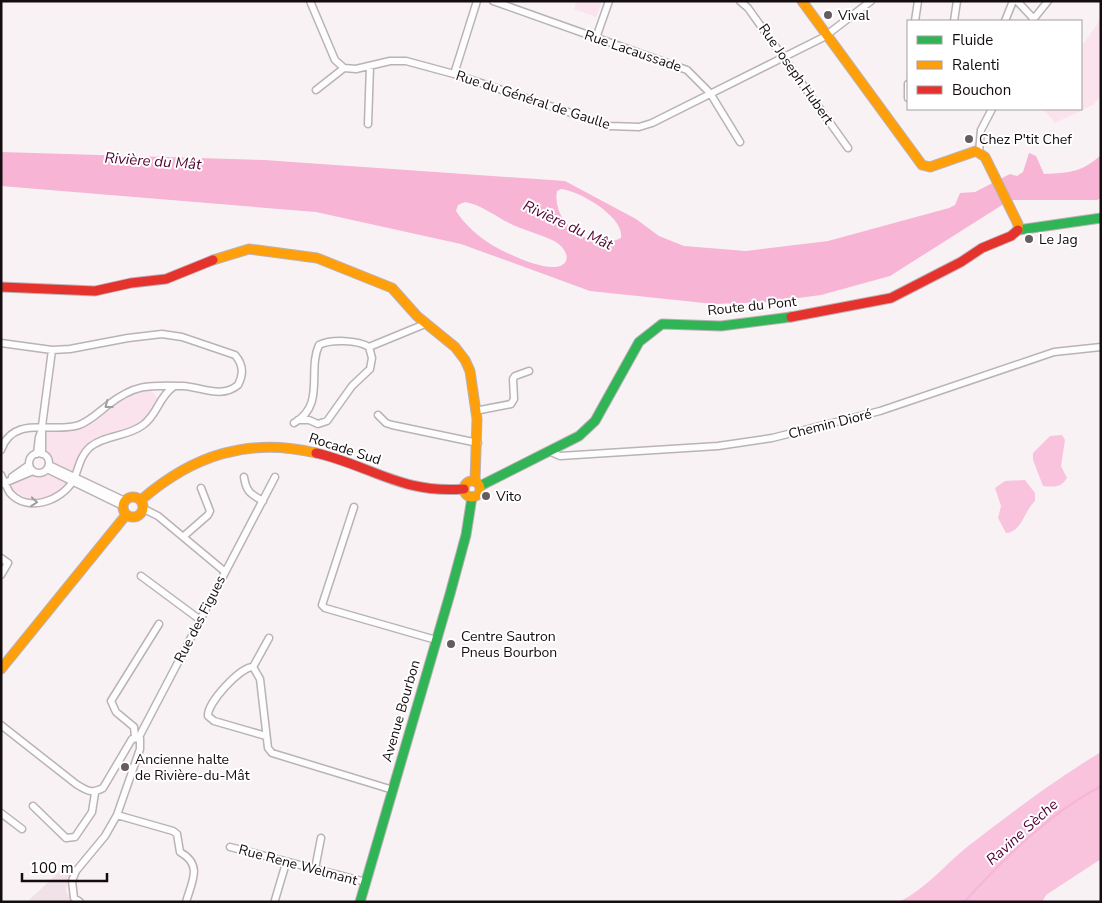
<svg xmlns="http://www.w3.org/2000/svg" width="1102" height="903" viewBox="0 0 1102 903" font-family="'Nunito Sans',sans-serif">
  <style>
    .built { fill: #f1e1e8 }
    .green { fill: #fbe3ee }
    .forest { fill: #f9c3dd }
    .water { fill: #f7b4d5; fill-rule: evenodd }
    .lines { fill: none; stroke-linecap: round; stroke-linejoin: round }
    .stream { stroke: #f7b4d5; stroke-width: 2 }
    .street-casing { stroke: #bab2b6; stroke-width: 9 }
    .fast-casing { stroke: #bab2b6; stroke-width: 11 }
    .slow-casing { stroke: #bab2b6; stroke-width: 11 }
    .jam-casing { stroke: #bab2b6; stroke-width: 11 }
    .street { stroke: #fefdfe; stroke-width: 6 }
    .fast { stroke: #30b455; stroke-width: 9 }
    .slow { stroke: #ff9f0a; stroke-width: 9 }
    .jam { stroke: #e5322d; stroke-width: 9 }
    .oneway { stroke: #a19d9f }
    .poi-dot { fill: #645c60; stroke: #fff; stroke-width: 2 }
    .labels { text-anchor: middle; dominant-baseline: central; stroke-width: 4; stroke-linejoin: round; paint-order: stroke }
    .poi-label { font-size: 14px; fill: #150c10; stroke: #fff; text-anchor: start }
    .street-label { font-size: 14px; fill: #150c10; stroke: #fff }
    .water-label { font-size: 15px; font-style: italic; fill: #510032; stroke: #fff }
  </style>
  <rect width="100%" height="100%" fill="#f8f2f5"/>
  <path class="built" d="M 69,863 L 73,871 L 67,883 L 66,891 L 72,902 L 27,902 Z"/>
  <path class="green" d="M 577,1 L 602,1 L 596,17 L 574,9 Z
    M 1101,19 L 1101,96 L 1093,105 L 1055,123 L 1043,109 L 1081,109 L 1081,47 Z
    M 144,389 L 151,390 L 158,399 L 157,404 L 144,422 L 136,427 L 91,443 L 71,474 C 53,465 41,454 47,432 C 55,427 65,432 73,428 C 101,414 113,398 144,389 Z
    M 31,474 L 38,477 L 50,474 L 67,482 L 67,487 C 49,502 30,504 12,489 L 12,484 Z"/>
  <path class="forest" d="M 1062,435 L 1065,440 L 1061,466 L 1067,478 C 1061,488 1053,487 1043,486 L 1033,460 L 1033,453 L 1050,436 Z
    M 1025,480 L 1035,493 L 1035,501 C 1024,511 1022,532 1006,533 L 998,518 L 1001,506 L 995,488 L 1005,481 Z
    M 1101,752 L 1101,859 L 1046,895 L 1042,902 L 899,902 C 925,889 945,865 967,847 C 1010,814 1054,780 1101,752 Z"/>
  <path class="water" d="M 1,152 L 264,160 L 565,181 L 636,219 L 659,236 L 684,246 L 746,251 L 828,241 L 949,208 L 955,205 L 960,193 L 975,192 L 1010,174 L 1017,176 L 1023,172 L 1029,153 L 1036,156 L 1044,174 C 1070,173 1082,172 1101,155 L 1101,198 L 1097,200 L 1010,200 L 890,276 L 821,295 L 768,302 L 714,304 L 590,291 L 461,244 L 316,212 L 1,186 ZM 561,189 C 578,190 625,217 621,238 C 593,252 551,224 557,191 ZM 465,202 C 483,205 497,218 513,225 C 527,231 543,235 556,242 C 562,246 569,254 566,261 C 557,279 504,252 492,245 C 479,237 464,224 456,211 L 458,205 Z"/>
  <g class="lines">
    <path class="stream" d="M 964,902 C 1004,859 1048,814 1101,786"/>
    <g class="street-casing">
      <path id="street" d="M 310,1 L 335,60 L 344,68 L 356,69 L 390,61 L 406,61 L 454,74 L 610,126 L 639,127 L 652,123 L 824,37 L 871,1
        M 493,1 L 687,70 L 710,93 L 740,142
        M 740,1 L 748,8 L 848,148
        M 1017,1 L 1033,18
        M 915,21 L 918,1
        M 954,21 L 957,1
        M 1005,21 L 1013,1
        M 1032,21 L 1048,1
        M 596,38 L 609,1
        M 454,74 L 477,1
        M 908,84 L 908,98
        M 316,90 L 344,68
        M 368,124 L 370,66
        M 979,152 L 981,130 L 992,109
        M 1,343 L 52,350 L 70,349 L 128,338 L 162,334 L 182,337 L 235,355 C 243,364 244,374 238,385 C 221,399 202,387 183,386 C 149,385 135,384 108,405 C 99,412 90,421 79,425 C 54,434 13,414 1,450
        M 369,347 L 425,324
        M 475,411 L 511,404 L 514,399 L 513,379 L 515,376 L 529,371
        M 378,415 L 386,423 L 392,425 L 478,443
        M 294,423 C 326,405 307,371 319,345 C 331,339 358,340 369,347 L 372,358 L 370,369 L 352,386 L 327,421 L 318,424 L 309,420 L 298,420
        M 551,452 L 560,456 L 718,446 L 772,438 L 880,411 L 1054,352 L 1101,347
        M29 463a10 10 0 1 1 20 0a10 10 0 1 1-20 0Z
        M 37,454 L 39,437 L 41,432
        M 42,454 L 42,426 L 52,350
        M 49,465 L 125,501
        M 47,469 L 123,506
        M 1,475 C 4,481 7,488 10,493 C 28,513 61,501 73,481 C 79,469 79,457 90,447 C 105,435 127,437 143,425 C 158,414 158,398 173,387
        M 12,477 L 29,465
        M 244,477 C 246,491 250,494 263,501
        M 2,484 L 33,471
        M 354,507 L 322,605 L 325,608 L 436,640
        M 144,509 L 158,516 L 224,571
        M 184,536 L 208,515 L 210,511 L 201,488
        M 1,558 L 8,563 L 1,575
        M 141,576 L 199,619
        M 253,667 L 260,679 L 268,748 L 272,753 L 393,790
        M 253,667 C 240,667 207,703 208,716 L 214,721 L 266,736
        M 253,667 L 269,638
        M 1,725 L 76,784 C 87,791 92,794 103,788 L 132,739 L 140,738 L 140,749 L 117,815 L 105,836 L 76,871 L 72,881 L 74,898 L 80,902
        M 135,737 L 134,727 L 116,712 L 111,701 L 159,624
        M 139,737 L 275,477
        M 33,806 L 66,838 L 75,837 L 92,812 L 95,793
        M 1,813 L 22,829
        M 117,815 L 173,831 L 177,834 L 180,852 C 203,865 192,881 186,902
        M 230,847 L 366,882
        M 315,869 L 321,838
        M 275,900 L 286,863"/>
    </g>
    <g class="fast-casing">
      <path id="fast" d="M 1018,230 L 1101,218
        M 480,486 L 579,436 L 595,421 L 639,342 L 662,324 L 721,326 L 791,317
        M 360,902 L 450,594 L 466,535 L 472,497"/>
    </g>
    <g class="slow-casing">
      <path id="slow" d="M 802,1 L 922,165 L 930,167 L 976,151 L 985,157 L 1018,224 L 1018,230
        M 213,260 L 249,249 L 317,258 L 392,288 L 417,316 L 455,347 L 465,360 L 470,371 L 477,419 L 475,481
        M464 489a8 8 0 1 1 16 0a8 8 0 1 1-16 0Z
        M123 507a10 10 0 1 1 20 0a10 10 0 1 1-20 0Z
        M 141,500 C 193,455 248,437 316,453
        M 1,669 L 126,515"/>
    </g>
    <g class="jam-casing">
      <path id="jam" d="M 1,287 L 95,291 L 131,283 L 166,279 L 213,260
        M 791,317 L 891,298 L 961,262 L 982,248 L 1011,236 L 1018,230
        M 316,453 C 372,466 401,494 464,489"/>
    </g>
    <use href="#street" class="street"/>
    <use href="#fast" class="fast"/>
    <use href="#slow" class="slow"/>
    <use href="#jam" class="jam"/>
  </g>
  <defs><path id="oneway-chevron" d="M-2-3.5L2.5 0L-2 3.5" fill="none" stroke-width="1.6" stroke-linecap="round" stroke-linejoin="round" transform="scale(1.25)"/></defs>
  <g class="oneway">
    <use href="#oneway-chevron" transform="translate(108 405) rotate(143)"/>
    <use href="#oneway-chevron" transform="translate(34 502) rotate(5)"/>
  </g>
  <g class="poi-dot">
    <circle cx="828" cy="15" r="5"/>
    <circle cx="969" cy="139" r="5"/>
    <circle cx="1029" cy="239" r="5"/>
    <circle cx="486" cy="496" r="5"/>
    <circle cx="451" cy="644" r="5"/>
    <circle cx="125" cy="767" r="5"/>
  </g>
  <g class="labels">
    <g class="poi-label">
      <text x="838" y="15">Vival</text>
      <text x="979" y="139">Chez P'tit Chef</text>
      <text x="1039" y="239">Le Jag</text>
      <text x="496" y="496">Vito</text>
      <text x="461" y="636">Centre Sautron<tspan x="461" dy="16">Pneus Bourbon</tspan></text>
      <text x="135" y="759">Ancienne halte<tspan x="135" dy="16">de Rivière-du-Mât</tspan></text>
    </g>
    <g class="street-label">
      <text transform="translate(633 51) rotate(19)">Rue Lacaussade</text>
      <text transform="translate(796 74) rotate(55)">Rue Joseph Hubert</text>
      <text transform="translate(533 100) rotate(18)">Rue du Général de Gaulle</text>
      <text transform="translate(752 306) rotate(-6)">Route du Pont</text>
      <text transform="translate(830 424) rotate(-14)">Chemin Dioré</text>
      <text transform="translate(345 449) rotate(18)">Rocade Sud</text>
      <text transform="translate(200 619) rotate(-63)">Rue des Figues</text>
      <text transform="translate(401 711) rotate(-74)">Avenue Bourbon</text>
      <text transform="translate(298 865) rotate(15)">Rue Rene Welmant</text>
    </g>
    <g class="water-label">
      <text transform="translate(153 161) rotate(4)">Rivière du Mât</text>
      <text transform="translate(568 225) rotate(25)">Rivière du Mât</text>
      <text transform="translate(1022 832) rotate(-42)">Ravine Sèche</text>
    </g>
  </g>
  <rect width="1102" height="903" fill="none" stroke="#150c10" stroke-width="5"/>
  <rect x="907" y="20" width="175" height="90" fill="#ffffff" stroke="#a19e9f"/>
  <rect x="917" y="36" width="25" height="8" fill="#30b455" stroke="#a19e9f"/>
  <text x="952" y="45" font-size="15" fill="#150c10">Fluide</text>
  <rect x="917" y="61" width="25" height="8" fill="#ff9f0a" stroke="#a19e9f"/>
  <text x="952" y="70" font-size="15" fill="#150c10">Ralenti</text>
  <rect x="917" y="86" width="25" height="8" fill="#e5322d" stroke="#a19e9f"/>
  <text x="952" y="95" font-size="15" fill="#150c10">Bouchon</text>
  <path d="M22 873v8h85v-8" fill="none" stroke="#150c10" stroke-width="2.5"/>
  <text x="30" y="873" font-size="15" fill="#150c10" stroke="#ffffff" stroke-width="4" paint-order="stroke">100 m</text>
</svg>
